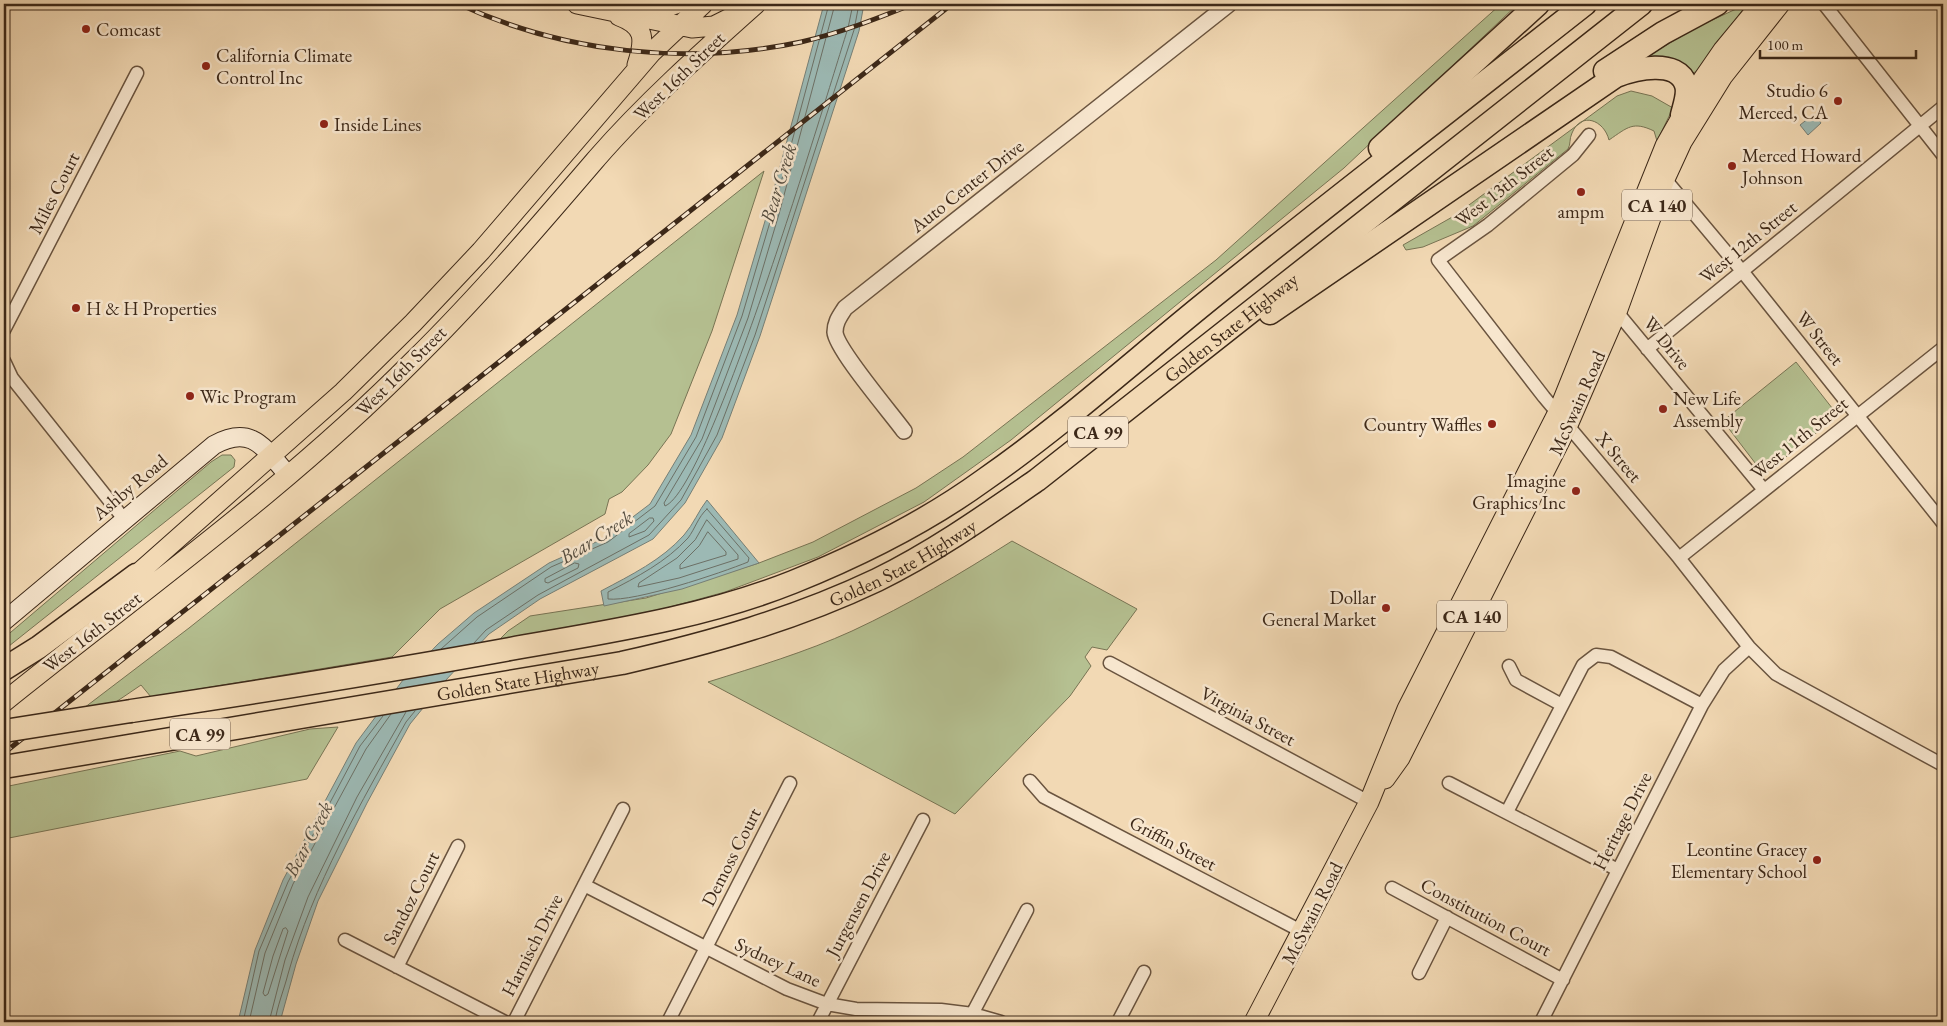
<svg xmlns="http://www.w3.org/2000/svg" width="1947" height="1026" viewBox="0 0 1947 1026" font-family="'EB Garamond',serif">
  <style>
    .green { fill: #b5c091; stroke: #787454 }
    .water { fill: #9cb9b4; stroke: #767f76 }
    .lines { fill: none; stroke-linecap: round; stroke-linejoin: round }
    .shore { stroke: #6c7066; stroke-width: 1 }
    .minor-casing { stroke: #6a543f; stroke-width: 15 }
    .tertiary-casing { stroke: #6a543f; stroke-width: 18 }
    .secondary-casing { stroke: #3c2818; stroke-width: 20 }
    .primary-casing { stroke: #3c2818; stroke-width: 21 }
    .motorway-casing { stroke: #3c2818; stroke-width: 25 }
    .minor { stroke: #f7e6ce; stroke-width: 12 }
    .tertiary { stroke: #f7e6ce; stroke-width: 15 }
    .secondary { stroke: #f7e6ce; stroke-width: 18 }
    .primary { stroke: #f2d9b4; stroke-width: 19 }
    .motorway { stroke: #f2d9b4; stroke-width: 22 }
    .rail-casing { stroke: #3c2818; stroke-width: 5 }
    .rail { stroke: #f7e6ce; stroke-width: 3; stroke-dasharray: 9; stroke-linecap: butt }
    .motorway-bridge-casing { stroke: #3c2818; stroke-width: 25; stroke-linecap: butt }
    .motorway-bridge { stroke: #f2d9b4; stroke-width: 22 }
    .poi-dot { fill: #8f2418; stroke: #f7e6ce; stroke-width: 2 }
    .labels { text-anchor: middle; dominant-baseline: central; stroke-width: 5; stroke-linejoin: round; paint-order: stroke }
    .shield { fill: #f7e6ce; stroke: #74614f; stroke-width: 1 }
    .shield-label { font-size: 18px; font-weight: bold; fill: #3c2818 }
    .poi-label { font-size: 19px; fill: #3c2818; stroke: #f7e6ce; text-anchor: start }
    .street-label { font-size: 19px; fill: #3c2818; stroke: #f7e6ce }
    .water-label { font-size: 20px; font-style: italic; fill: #544c3f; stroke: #f7e6ce }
  </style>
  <rect width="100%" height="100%" fill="#f2d9b4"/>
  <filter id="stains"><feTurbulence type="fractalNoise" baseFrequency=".004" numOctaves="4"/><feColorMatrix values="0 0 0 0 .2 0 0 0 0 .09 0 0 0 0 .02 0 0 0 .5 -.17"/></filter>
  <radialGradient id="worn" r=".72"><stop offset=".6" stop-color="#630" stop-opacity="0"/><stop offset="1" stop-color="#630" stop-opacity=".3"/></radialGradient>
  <path class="green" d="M 1501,4 L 1518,4 L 1344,168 L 1011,440 L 924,502 L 818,557 L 725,592 L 648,613 L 499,640 L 508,631 L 530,616 L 646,598 L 759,563 L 813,542 L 916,488 L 963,457 L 1216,260 Z
    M 1747,4 L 1696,72 L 1691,73 L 1639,61 L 1697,27 Z
    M 1631,91 L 1652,96 L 1673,108 L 1657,141 L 1654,131 C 1633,121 1628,127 1609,140 C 1604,120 1581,111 1572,133 C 1569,139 1571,144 1568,149 L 1473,226 L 1423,247 L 1406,250 L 1403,245 L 1454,216 L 1617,96 Z
    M 764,171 L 712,331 L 671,434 L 648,465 L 622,492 L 609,499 L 605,514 L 440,609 L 392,657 L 151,697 L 141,685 L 110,706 L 80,711 L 189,628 Z
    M 1796,362 L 1836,413 L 1835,418 L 1767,472 L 1762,472 L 1723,421 Z
    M 222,455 L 231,455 L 235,460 L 234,467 L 4,650 L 4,638 L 211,462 Z
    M 1012,541 L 1137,609 L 1107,650 L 1092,647 L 1085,657 L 1091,666 L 1070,696 L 955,814 L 708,682 C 756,667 806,652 852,631 C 908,605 960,574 1012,541 Z
    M 338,727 L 307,779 L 4,839 L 4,787 L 180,751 L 196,756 L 310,729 Z"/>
  <path class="water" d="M 824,4 L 864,4 L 859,31 L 760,336 L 722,438 L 685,503 L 653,539 L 540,599 L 489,634 L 445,681 L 410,724 L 367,803 L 318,901 L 296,964 L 280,1022 L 238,1022 L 255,950 L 283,880 L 356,743 L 403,680 L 438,644 L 474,613 L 549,563 L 605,538 L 650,504 L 691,435 L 737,315 L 768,211 Z
    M 1814,114 L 1821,123 L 1808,135 L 1800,125 Z
    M 707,500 L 759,563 L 682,589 L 604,606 L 601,591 C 631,575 662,560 684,535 C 693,525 699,510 707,500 Z"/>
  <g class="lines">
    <path class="shore" d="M 835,4 L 779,214 L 748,318 L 702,439 L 664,503 L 665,506 C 710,488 827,94 848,28 L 853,4
      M 707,509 L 749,558 L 748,562 C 721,573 635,602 608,599 L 608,592 C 637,577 666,562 688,538 C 695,529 698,517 707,509 Z
      M 650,518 L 653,518 L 654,521 L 645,531 L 629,537 L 629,534 Z
      M 707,520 L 738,555 L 738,559 L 679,578 L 638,587 L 639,583 L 677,558 L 695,540 Z
      M 708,532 L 726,552 L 726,555 L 680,569 L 680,565 L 699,546 Z
      M 575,563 L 579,564 L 578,568 L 548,583 L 545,582 L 545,579 Z
      M 474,643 L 486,630 L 538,595 L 649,535 L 681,500 L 717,435 L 755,335 L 854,30 L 859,4
      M 441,649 L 477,617 L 551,567 L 608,542 L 655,506 L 696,437 L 742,316 L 773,212 L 829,4
      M 286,928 L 288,931 L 268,994 L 265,996 L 263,993 L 273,956 L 283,929 Z
      M 243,1022 L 259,951 L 288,882 L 360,746 L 383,716
      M 249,1022 L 265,953 L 293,884 L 366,749 L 391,714
      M 269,1022 L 285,960 L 308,897 L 357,797 L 406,712
      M 275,1022 C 277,1006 284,990 288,974 C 313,885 361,803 406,722 L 415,711"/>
    <g class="minor-casing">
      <path id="minor" d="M 1824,4 L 1943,155
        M 1589,135 L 1573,155 L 1488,225 L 1438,260 L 1544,397 L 1679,558 L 1749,647 L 1776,674 L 1943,765
        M 1665,179 L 1742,271 L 1943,523
        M 1617,312 L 1764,490
        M 4,330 L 137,73
        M 1647,349 L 1943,107
        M 4,361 L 12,378 L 124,519
        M 1679,558 L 1943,348
        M 1110,663 L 1369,802
        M 1509,666 L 1516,680 L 1562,705
        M 1030,781 L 1044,797 L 1303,932
        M 1449,783 L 1618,870
        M 1507,812 L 1583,665 L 1596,655 L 1611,657 L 1702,705
        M 584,885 L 787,989 L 827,1004 L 856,1009 L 941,1010 L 973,1014 L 1001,1022
        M 1392,888 L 1563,980
        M 345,940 L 505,1022
        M 397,967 L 458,846
        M 1419,973 L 1447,917
        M 514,1022 L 623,809
        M 668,1022 L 790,783
        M 818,1022 L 923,820
        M 968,1022 L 1027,910
        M 1118,1022 L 1144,972
        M 1541,1022 L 1702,705 L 1724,670 L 1749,647"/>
    </g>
    <g class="tertiary-casing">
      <path id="tertiary" d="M 904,431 C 891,413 836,349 835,332 C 835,322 840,316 845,308 L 1229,4"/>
    </g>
    <g class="secondary-casing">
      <path id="secondary" d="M 4,621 L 214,445 C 252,424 264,448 288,475"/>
    </g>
    <g class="primary-casing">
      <path id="primary" d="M 577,4 L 692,28 L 714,26 L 734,16
        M 642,15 L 676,4
        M 619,16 C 646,26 645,40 637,65
        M 125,585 L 343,392 L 413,323 L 481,251 L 652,52 L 703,4
        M 4,702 C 142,591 288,487 413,361 C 478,297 537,228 597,158 C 645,103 701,53 756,4
        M 1385,779 L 1400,758 L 1568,425 L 1617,312 L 1665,179 L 1682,142 L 1723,76 L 1780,4
        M 1254,1022 L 1369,802 L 1407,709 L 1558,412 L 1665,146 L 1703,79 L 1723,50 L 1761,4"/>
    </g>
    <g class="motorway-casing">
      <g id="motorway">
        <path d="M 1605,71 L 1663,33 L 1717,4"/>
        <path d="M 1380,148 L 1538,4"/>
        <path d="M 1270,313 L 1616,76 C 1634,69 1678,58 1686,85 C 1689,94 1684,106 1682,115"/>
        <path d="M 4,669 L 39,647 L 136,575"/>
        <path d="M 131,711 C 258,692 384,672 510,649 C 605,632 703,618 793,582 C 860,555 926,522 984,480 C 1059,428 1128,366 1199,308 C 1326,205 1457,105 1585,4"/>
        <path id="s1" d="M 4,767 L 622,663 C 710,643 795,619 877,580 C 934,552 985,516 1037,480 L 1641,4"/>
      </g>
    </g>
    <use href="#minor" class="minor"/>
    <use href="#tertiary" class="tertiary"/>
    <use href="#secondary" class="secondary"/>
    <use href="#primary" class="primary"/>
    <use href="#motorway" class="motorway"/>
    <g class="rail-casing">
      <path id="rail" d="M 459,4 C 563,53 688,66 801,42 C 840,33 876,19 913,4
        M 4,753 L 952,4"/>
    </g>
    <use href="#rail" class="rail"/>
    <g class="motorway-bridge-casing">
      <path id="motorway-bridge" d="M 4,731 L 131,711"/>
    </g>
    <use href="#motorway-bridge" class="motorway-bridge"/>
  </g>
  <g class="poi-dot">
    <circle cx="86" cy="29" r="5"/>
    <circle cx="206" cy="66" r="5"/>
    <circle cx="1838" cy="101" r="5"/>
    <circle cx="324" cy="124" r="5"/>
    <circle cx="1732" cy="166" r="5"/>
    <circle cx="1581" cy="192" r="5"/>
    <circle cx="76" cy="308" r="5"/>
    <circle cx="190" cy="396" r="5"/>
    <circle cx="1663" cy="409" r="5"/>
    <circle cx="1492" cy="424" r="5"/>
    <circle cx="1576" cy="491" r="5"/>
    <circle cx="1386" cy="608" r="5"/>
    <circle cx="1817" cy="860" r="5"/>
  </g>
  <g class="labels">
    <g class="shield">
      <rect x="1622" y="189.5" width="70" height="31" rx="4"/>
      <rect x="1068" y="416.5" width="60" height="31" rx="4"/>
      <rect x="1437" y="600.5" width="70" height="31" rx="4"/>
      <rect x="170" y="718.5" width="60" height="31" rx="4"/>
    </g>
    <g class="shield-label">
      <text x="1657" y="205">CA 140</text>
      <text x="1098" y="432">CA 99</text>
      <text x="1472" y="616">CA 140</text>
      <text x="200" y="734">CA 99</text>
    </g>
    <g class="poi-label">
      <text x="96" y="29">Comcast</text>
      <text x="216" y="55">California Climate<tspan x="216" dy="22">Control Inc</tspan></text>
      <text x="1828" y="90" text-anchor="end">Studio 6<tspan x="1828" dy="22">Merced, CA</tspan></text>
      <text x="334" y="124">Inside Lines</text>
      <text x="1742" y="155">Merced Howard<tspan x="1742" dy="22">Johnson</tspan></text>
      <text x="1581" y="211" text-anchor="middle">ampm</text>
      <text x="86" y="308">H &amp; H Properties</text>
      <text x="200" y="396">Wic Program</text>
      <text x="1673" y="398">New Life<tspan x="1673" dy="22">Assembly</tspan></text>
      <text x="1482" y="424" text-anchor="end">Country Waffles</text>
      <text x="1566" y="480" text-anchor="end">Imagine<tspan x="1566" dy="22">Graphics Inc</tspan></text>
      <text x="1376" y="597" text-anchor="end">Dollar<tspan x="1376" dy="22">General Market</tspan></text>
      <text x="1807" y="849" text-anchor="end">Leontine Gracey<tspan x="1807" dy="22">Elementary School</tspan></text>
    </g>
    <g class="street-label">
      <text transform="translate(679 76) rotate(-44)">West 16th Street</text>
      <text transform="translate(967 186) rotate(-38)">Auto Center Drive</text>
      <text transform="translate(1504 186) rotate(-38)">West 13th Street</text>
      <text transform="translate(54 193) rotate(-63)">Miles Court</text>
      <text transform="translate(1748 242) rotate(-39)">West 12th Street</text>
      <text stroke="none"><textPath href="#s1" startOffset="1331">Golden State Highway</textPath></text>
      <text transform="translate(1820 338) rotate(51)">W Street</text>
      <text transform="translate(1667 343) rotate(51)">W Drive</text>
      <text transform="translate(401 371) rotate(-45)">West 16th Street</text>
      <text transform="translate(1577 403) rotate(-66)">McSwain Road</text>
      <text transform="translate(1799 438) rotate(-39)">West 11th Street</text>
      <text transform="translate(1619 457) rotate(50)">X Street</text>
      <text transform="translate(130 487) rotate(-40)">Ashby Road</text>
      <text stroke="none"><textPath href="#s1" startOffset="926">Golden State Highway</textPath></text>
      <text transform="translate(92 632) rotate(-38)">West 16th Street</text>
      <text stroke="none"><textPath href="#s1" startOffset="521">Golden State Highway</textPath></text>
      <text transform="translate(1248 716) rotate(28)">Virginia Street</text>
      <text transform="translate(1622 821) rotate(-63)">Heritage Drive</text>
      <text transform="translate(1173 843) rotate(28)">Griffin Street</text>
      <text transform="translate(731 857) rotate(-63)">Demoss Court</text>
      <text transform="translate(411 898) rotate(-63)">Sandoz Court</text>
      <text transform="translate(858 904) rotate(-62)">Jurgensen Drive</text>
      <text transform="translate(1312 913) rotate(-63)">McSwain Road</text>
      <text transform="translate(1486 917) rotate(28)">Constitution Court</text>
      <text transform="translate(532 945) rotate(-63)">Harnisch Drive</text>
      <text transform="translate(778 962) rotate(25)">Sydney Lane</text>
    </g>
    <g class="water-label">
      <text transform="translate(778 183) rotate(-73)">Bear Creek</text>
      <text transform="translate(596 537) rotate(-32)">Bear Creek</text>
      <text transform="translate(308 839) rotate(-62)">Bear Creek</text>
    </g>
  </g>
  <rect width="1947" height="1026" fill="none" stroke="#f2d9b4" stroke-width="20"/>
  <rect x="5" y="5" width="1937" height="1016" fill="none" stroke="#3c2818" stroke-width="2.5"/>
  <rect x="10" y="10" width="1927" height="1006" fill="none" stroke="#3c2818"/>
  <path d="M1760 50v8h156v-8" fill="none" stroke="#3c2818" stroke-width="2.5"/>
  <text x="1767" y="50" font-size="15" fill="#3c2818" stroke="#f7e6ce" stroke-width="4" paint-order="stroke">100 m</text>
  <rect width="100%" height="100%" filter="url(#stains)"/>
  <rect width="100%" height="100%" fill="url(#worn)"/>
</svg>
